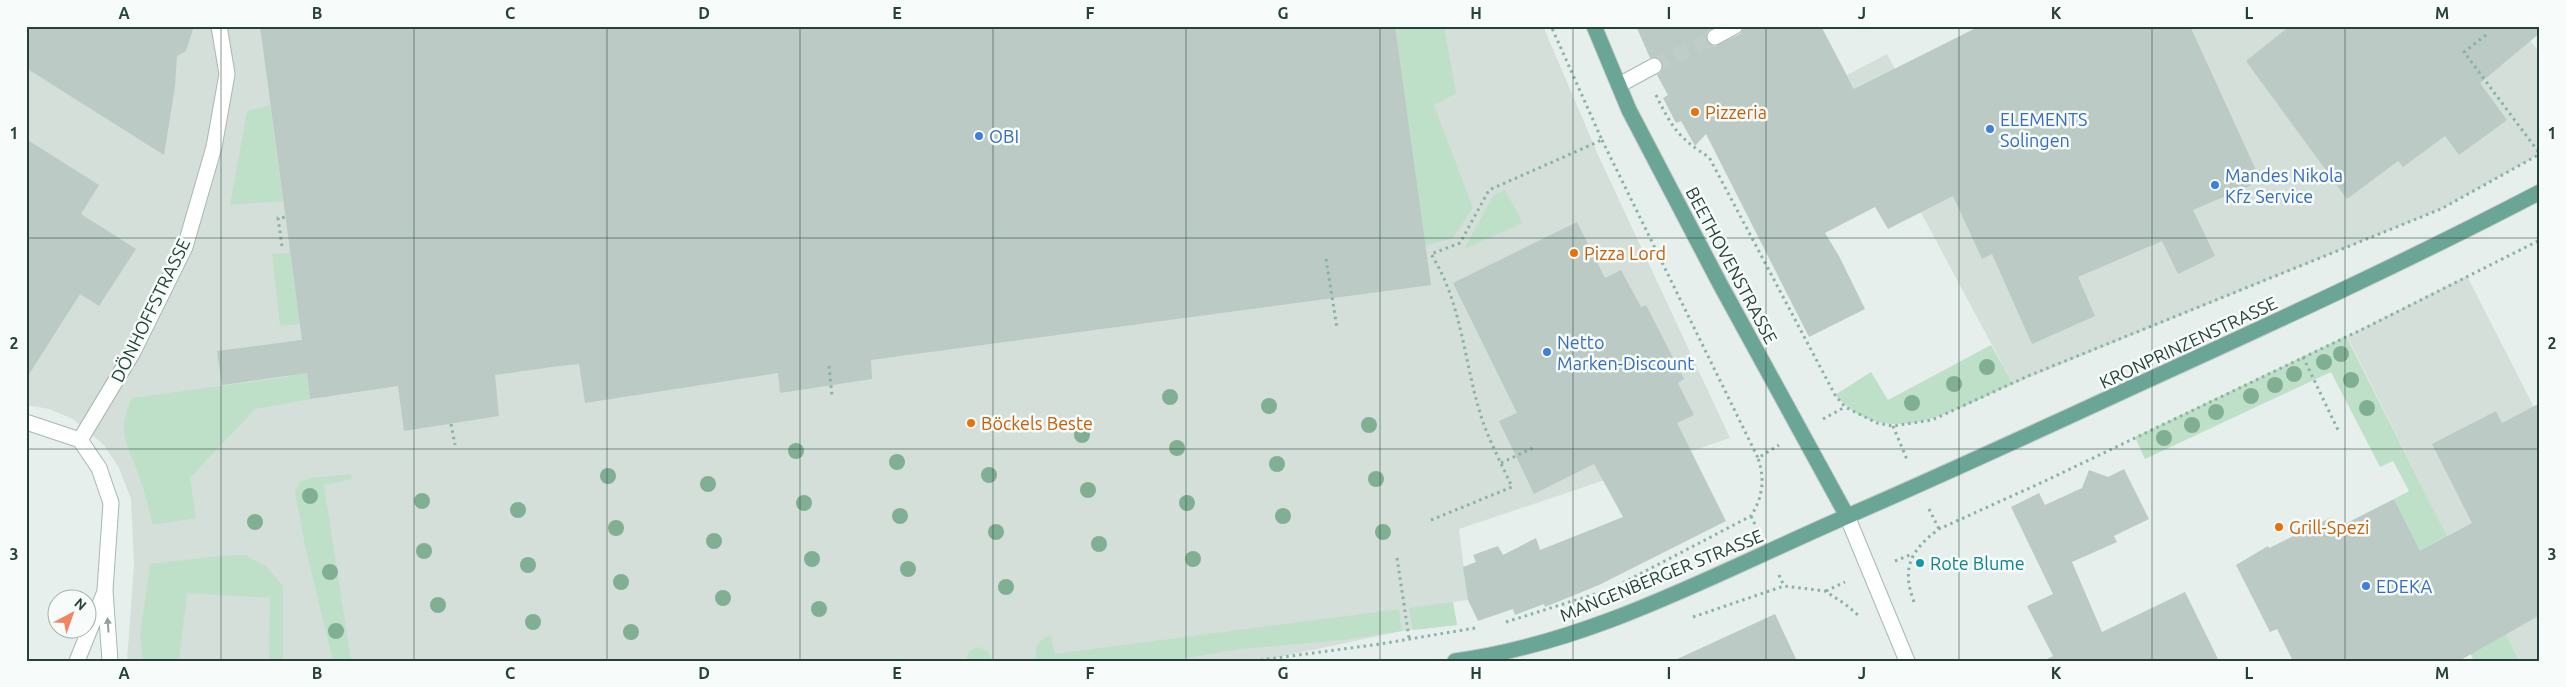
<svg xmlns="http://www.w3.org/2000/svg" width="2566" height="687" viewBox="0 0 2566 687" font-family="Ubuntu,sans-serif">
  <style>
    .built { fill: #d4dfda }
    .green { fill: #bfe0c8 }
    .building { fill: #bbcac4 }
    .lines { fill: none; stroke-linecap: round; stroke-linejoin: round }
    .minor-tunnel { stroke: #bfccc8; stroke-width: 15; stroke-dasharray: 15 8; stroke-linecap: butt }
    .minor-casing { stroke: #a8b8b2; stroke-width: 17 }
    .major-casing { stroke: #c2cac8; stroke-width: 17 }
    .path { stroke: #86b3a5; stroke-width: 3; stroke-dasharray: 2.5 4; stroke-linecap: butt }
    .minor { stroke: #fff; stroke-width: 15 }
    .major { stroke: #6aa596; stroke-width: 15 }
    .tree { fill: #80af93 }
    .oneway { fill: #92a09c }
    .grid { fill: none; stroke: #24423a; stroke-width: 1; stroke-opacity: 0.55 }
    .food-dot { fill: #e8710a; stroke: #f7fbf9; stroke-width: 2 }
    .shop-dot { fill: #3f7fe0; stroke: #f7fbf9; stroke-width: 2 }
    .culture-dot { fill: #0f9aa8; stroke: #f7fbf9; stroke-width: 2 }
    .labels { text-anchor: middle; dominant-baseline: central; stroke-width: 5; stroke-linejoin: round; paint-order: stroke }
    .food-label { font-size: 18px; fill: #c56008; stroke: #f7fbf9; text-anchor: start }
    .shop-label { font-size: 18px; fill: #366cbe; stroke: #f7fbf9; text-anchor: start }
    .street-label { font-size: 18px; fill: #24423a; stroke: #f7fbf9 }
    .culture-label { font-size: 18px; fill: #0d838f; stroke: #f7fbf9; text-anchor: start }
    .neatline { fill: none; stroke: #24423a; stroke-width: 2 }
    .grid-label { font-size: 16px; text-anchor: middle; font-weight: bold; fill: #24423a }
  </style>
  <rect width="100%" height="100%" fill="#e6efeb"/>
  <path class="built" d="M 26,26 L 1543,26 L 1599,157 L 1730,438 L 1459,529 L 1468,600 L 1453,602 L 1457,625 L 1402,631 L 1261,661 L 127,661 L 134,565 L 131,499 L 119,468 L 104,445 L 73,419 L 49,409 L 26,405 Z
    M 1980,26 L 2518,26 L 2540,53 L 2540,154 L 2441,209 L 2013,384 L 1847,75 L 1887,54 L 1895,69 Z
    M 2467,276 L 2540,419 L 2540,661 L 2519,661 L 2506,634 L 2467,577 L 2347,336 Z"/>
  <path class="green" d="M 1395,26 L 1444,26 L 1456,93 L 1434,105 L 1473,208 L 1453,238 L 1424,246 Z
    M 270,105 L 283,201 L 230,205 L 247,111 Z
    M 1505,190 L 1523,223 L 1464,249 L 1493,196 Z
    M 290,253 L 300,324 L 280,326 L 272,254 Z
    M 2346,336 L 2467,576 L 2506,634 L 2519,661 L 2474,661 L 2394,499 L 2409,491 L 2393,461 L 2380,467 L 2331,372 L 2145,459 L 2135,437 Z
    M 302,340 L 310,399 L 255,409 L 190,478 L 196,518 L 153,525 C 148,508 145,491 139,476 C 127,442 116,433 132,398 L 288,377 L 284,342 Z
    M 1991,345 L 2013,384 C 1955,409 1888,454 1835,395 L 1871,372 L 1888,400 Z
    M 351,474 L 352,479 L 324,485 L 351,661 L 333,661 L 305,546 L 295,492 L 300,482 L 309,478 Z
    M 245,555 L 266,566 L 283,586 L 283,661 L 269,661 L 270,598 L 187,593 L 179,661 L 143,661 L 140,636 L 150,564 L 218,556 Z
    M 1453,602 L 1457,625 L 1413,630 L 1409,608 Z
    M 1399,609 L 1402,631 L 1343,640 L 1240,649 L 1169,661 L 1036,661 C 1035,648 1037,638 1051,636 L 1055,654 Z
    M 978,647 L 989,652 L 991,661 L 966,661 L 969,651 Z"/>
  <path class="building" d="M 26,26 L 194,26 L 186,51 L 177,56 L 175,87 L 164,155 L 26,68 Z
    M 260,26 L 1395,26 L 1431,285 L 871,360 L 872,379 L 780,393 L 778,373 L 585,403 L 579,364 L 552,367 L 495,375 L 499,416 L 404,431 L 398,386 L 310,399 L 307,373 L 222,385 L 217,351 L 302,340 Z
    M 1636,26 L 1715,26 L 1707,32 L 1706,37 L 1710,45 L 1715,46 L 1740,34 L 1744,26 L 1821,26 L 1854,89 L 1980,26 L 2190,26 L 2261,181 L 2193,210 L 2215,256 L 2178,274 L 2162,241 L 2078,277 L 2095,316 L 2032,344 L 1992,254 L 1982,259 L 1953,196 L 1888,229 L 1875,207 L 1825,233 L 1839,256 L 1865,309 L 1809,337 L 1706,134 L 1695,146 L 1681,121 L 1676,123 L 1663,98 L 1668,95 L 1657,75 L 1662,70 L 1662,62 L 1658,58 L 1650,58 Z
    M 2290,26 L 2540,26 L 2540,33 L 2480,83 L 2507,120 L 2459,155 L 2445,136 L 2403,167 L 2398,161 L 2347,199 L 2246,61 Z
    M 26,139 L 99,185 L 81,214 L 136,249 L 99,306 L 80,294 L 26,379 Z
    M 1577,222 L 1605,278 L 1621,270 L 1641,307 L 1646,305 L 1684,379 L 1678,383 L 1694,415 L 1677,423 L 1726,521 L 1599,585 L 1545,607 L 1544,604 L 1515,615 L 1513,609 L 1478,621 L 1468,600 L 1463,567 L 1476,562 L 1473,555 L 1498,546 L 1503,555 L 1536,538 L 1540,550 L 1623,517 L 1594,464 L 1534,494 L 1499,421 L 1517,413 L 1453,283 Z
    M 2540,403 L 2540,615 L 2459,661 L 2293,661 L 2277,629 L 2270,632 L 2236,565 L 2268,546 L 2269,548 L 2330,518 L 2335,529 L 2394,499 L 2420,551 L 2472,523 L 2432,444 L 2496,411 L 2502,423 Z
    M 2124,469 L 2149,519 L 2114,536 L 2117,542 L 2072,562 L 2102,632 L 2185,592 L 2219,661 L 2043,661 L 2053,656 L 2027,606 L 2053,594 L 2011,507 L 2039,493 L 2045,505 L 2082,488 L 2089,470 L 2108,477 Z
    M 1775,614 L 1797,661 L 1673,661 Z"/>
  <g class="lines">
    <path class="minor-tunnel" d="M 1654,66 L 1715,37"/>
    <g class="minor-casing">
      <path id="minor" d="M 1715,37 L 1735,26
        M 1619,85 L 1654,66
        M 26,422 L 80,440 L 99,468 L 111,503 L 105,590 L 110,661
        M 80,440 L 133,352 L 185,247 L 214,147 L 227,74 L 219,26
        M 1847,516 L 1907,661
        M 77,661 L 104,594"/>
    </g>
    <g class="major-casing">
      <path id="major" d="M 1594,26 L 1629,110 L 1720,284 L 1847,516
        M 1455,661 C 1595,642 1722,570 1850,515 C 1947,473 2042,429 2137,385 C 2273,323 2408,261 2540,192"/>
    </g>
    <path class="path" d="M 2486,35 L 2464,52 L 2540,154
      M 1656,95 C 1671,126 1679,139 1709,157 L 1835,395 L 1845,407 L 1877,423 L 1893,426 L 1932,420 L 2028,376 L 2441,209 L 2540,154
      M 1602,140 L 1758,458 L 1779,445
      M 282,246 L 278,218 L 286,217
      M 1326,259 L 1337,328
      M 2303,357 L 2339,432
      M 829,366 L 832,396
      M 1823,419 L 1845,407
      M 451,424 L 455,445
      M 1893,426 L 1908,462
      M 1501,463 L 1535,447
      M 1929,509 L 1939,529
      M 1751,516 L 1757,529
      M 1431,520 L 1512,487 C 1503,467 1492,446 1484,425 C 1464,369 1464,306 1431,254 L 1460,243 L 1489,190 L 1602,140 L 1551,26
      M 1397,558 L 1409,638
      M 1895,561 L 1912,554
      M 1779,575 L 1784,586
      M 1826,591 L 1845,582
      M 1914,602 C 1901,567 1911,550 1939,529 L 2045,481 L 2367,327 L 2540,240
      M 1693,617 L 1784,586 L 1825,591 L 1845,604 L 1858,615
      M 1506,622 L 1611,589 L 1751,516 C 1763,497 1765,479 1758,458
      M 1254,661 L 1380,644 L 1475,628"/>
    <use href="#minor" class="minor"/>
    <use href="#major" class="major"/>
  </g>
  <g class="tree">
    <circle cx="2341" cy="354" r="8"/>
    <circle cx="2324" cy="362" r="8"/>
    <circle cx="1987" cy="367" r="8"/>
    <circle cx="2294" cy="374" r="8"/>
    <circle cx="2351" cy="380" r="8"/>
    <circle cx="1954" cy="384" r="8"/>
    <circle cx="2275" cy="385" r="8"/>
    <circle cx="2251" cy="396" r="8"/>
    <circle cx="1170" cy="397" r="8"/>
    <circle cx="1912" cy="403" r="8"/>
    <circle cx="1269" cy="406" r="8"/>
    <circle cx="2367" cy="408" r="8"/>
    <circle cx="2216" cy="412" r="8"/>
    <circle cx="1369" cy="425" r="8"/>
    <circle cx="2192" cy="425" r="8"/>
    <circle cx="1082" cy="435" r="8"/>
    <circle cx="2164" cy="438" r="8"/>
    <circle cx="1177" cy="448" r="8"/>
    <circle cx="796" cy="451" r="8"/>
    <circle cx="897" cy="462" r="8"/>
    <circle cx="1277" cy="464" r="8"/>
    <circle cx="989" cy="475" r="8"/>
    <circle cx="608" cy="476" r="8"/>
    <circle cx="1376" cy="479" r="8"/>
    <circle cx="708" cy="484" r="8"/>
    <circle cx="1088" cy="490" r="8"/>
    <circle cx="310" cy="496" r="8"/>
    <circle cx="422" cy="501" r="8"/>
    <circle cx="804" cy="503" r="8"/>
    <circle cx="1187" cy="503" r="8"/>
    <circle cx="518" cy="510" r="8"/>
    <circle cx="900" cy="516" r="8"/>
    <circle cx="1283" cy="516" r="8"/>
    <circle cx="255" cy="522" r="8"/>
    <circle cx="616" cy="528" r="8"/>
    <circle cx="996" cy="532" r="8"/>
    <circle cx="1383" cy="532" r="8"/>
    <circle cx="714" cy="541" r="8"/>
    <circle cx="1099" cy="544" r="8"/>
    <circle cx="424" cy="551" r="8"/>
    <circle cx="812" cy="559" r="8"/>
    <circle cx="1193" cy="559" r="8"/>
    <circle cx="528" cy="565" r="8"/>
    <circle cx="908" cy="569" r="8"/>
    <circle cx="330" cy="572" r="8"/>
    <circle cx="621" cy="582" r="8"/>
    <circle cx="1006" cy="587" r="8"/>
    <circle cx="723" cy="598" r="8"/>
    <circle cx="438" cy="605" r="8"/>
    <circle cx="819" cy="609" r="8"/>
    <circle cx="533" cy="622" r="8"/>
    <circle cx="336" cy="631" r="8"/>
    <circle cx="631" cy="632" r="8"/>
  </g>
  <defs><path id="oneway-solid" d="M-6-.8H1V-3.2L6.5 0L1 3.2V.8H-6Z" transform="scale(1.25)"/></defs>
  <use class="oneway" href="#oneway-solid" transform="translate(108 625) rotate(-94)"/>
  <path class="grid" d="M 221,26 L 221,661M 414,26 L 414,661M 607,26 L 607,661M 800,26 L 800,661M 993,26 L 993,661M 1186,26 L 1186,661M 1380,26 L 1380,661M 1573,26 L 1573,661M 1766,26 L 1766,661M 1959,26 L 1959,661M 2152,26 L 2152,661M 2345,26 L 2345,661M 26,238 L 2540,238M 26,449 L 2540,449"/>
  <g class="food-dot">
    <circle cx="1695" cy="112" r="5"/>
    <circle cx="1574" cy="253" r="5"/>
    <circle cx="971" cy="423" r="5"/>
    <circle cx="2279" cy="527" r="5"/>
  </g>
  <g class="shop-dot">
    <circle cx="1990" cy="129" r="5"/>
    <circle cx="979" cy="136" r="5"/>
    <circle cx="2215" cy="185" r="5"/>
    <circle cx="1547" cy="352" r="5"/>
    <circle cx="2366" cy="586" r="5"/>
  </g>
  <circle class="culture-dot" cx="1920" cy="563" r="5"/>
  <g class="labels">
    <g class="food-label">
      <text x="1705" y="112">Pizzeria</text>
      <text x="1584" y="253">Pizza Lord</text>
      <text x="981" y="423">Böckels Beste</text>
      <text x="2289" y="527">Grill-Spezi</text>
    </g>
    <g class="shop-label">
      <text x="2000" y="119">ELEMENTS<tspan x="2000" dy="21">Solingen</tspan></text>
      <text x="989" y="136">OBI</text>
      <text x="2225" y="175">Mandes Nikola<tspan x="2225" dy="21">Kfz Service</tspan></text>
      <text x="1557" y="342">Netto<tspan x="1557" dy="21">Marken-Discount</tspan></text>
      <text x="2376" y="586">EDEKA</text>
    </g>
    <g class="street-label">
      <text transform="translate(1732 265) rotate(62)">BEETHOVENSTRASSE</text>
      <text transform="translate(150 310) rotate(-64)">DÖNHOFFSTRASSE</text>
      <text transform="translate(2188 342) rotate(-25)">KRONPRINZENSTRASSE</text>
      <text transform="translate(1661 575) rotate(-22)">MANGENBERGER STRASSE</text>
    </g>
    <g class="culture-label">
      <text x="1930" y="563">Rote Blume</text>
    </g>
  </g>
  <rect width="2566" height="687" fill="none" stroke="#f7fbf9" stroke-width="55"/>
  <g transform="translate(72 614) rotate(41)"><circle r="24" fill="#f7fbf9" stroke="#a3b1ad"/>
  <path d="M0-4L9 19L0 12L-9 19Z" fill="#f4845f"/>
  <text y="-8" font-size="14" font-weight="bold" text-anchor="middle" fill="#24423a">N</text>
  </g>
  <rect x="28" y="28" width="2510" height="632" class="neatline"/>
  <g class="grid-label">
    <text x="124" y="19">A</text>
    <text x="317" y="19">B</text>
    <text x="510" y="19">C</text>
    <text x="704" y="19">D</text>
    <text x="897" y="19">E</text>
    <text x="1090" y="19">F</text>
    <text x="1283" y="19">G</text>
    <text x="1476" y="19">H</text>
    <text x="1669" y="19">I</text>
    <text x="1862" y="19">J</text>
    <text x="2056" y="19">K</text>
    <text x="2249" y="19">L</text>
    <text x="2442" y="19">M</text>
    <text x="14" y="139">1</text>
    <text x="2552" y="139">1</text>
    <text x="14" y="349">2</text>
    <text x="2552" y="349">2</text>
    <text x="14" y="560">3</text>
    <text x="2552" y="560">3</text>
    <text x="124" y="679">A</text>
    <text x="317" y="679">B</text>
    <text x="510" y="679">C</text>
    <text x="704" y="679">D</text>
    <text x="897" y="679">E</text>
    <text x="1090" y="679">F</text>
    <text x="1283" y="679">G</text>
    <text x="1476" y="679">H</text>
    <text x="1669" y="679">I</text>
    <text x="1862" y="679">J</text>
    <text x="2056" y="679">K</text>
    <text x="2249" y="679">L</text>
    <text x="2442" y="679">M</text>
  </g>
</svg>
